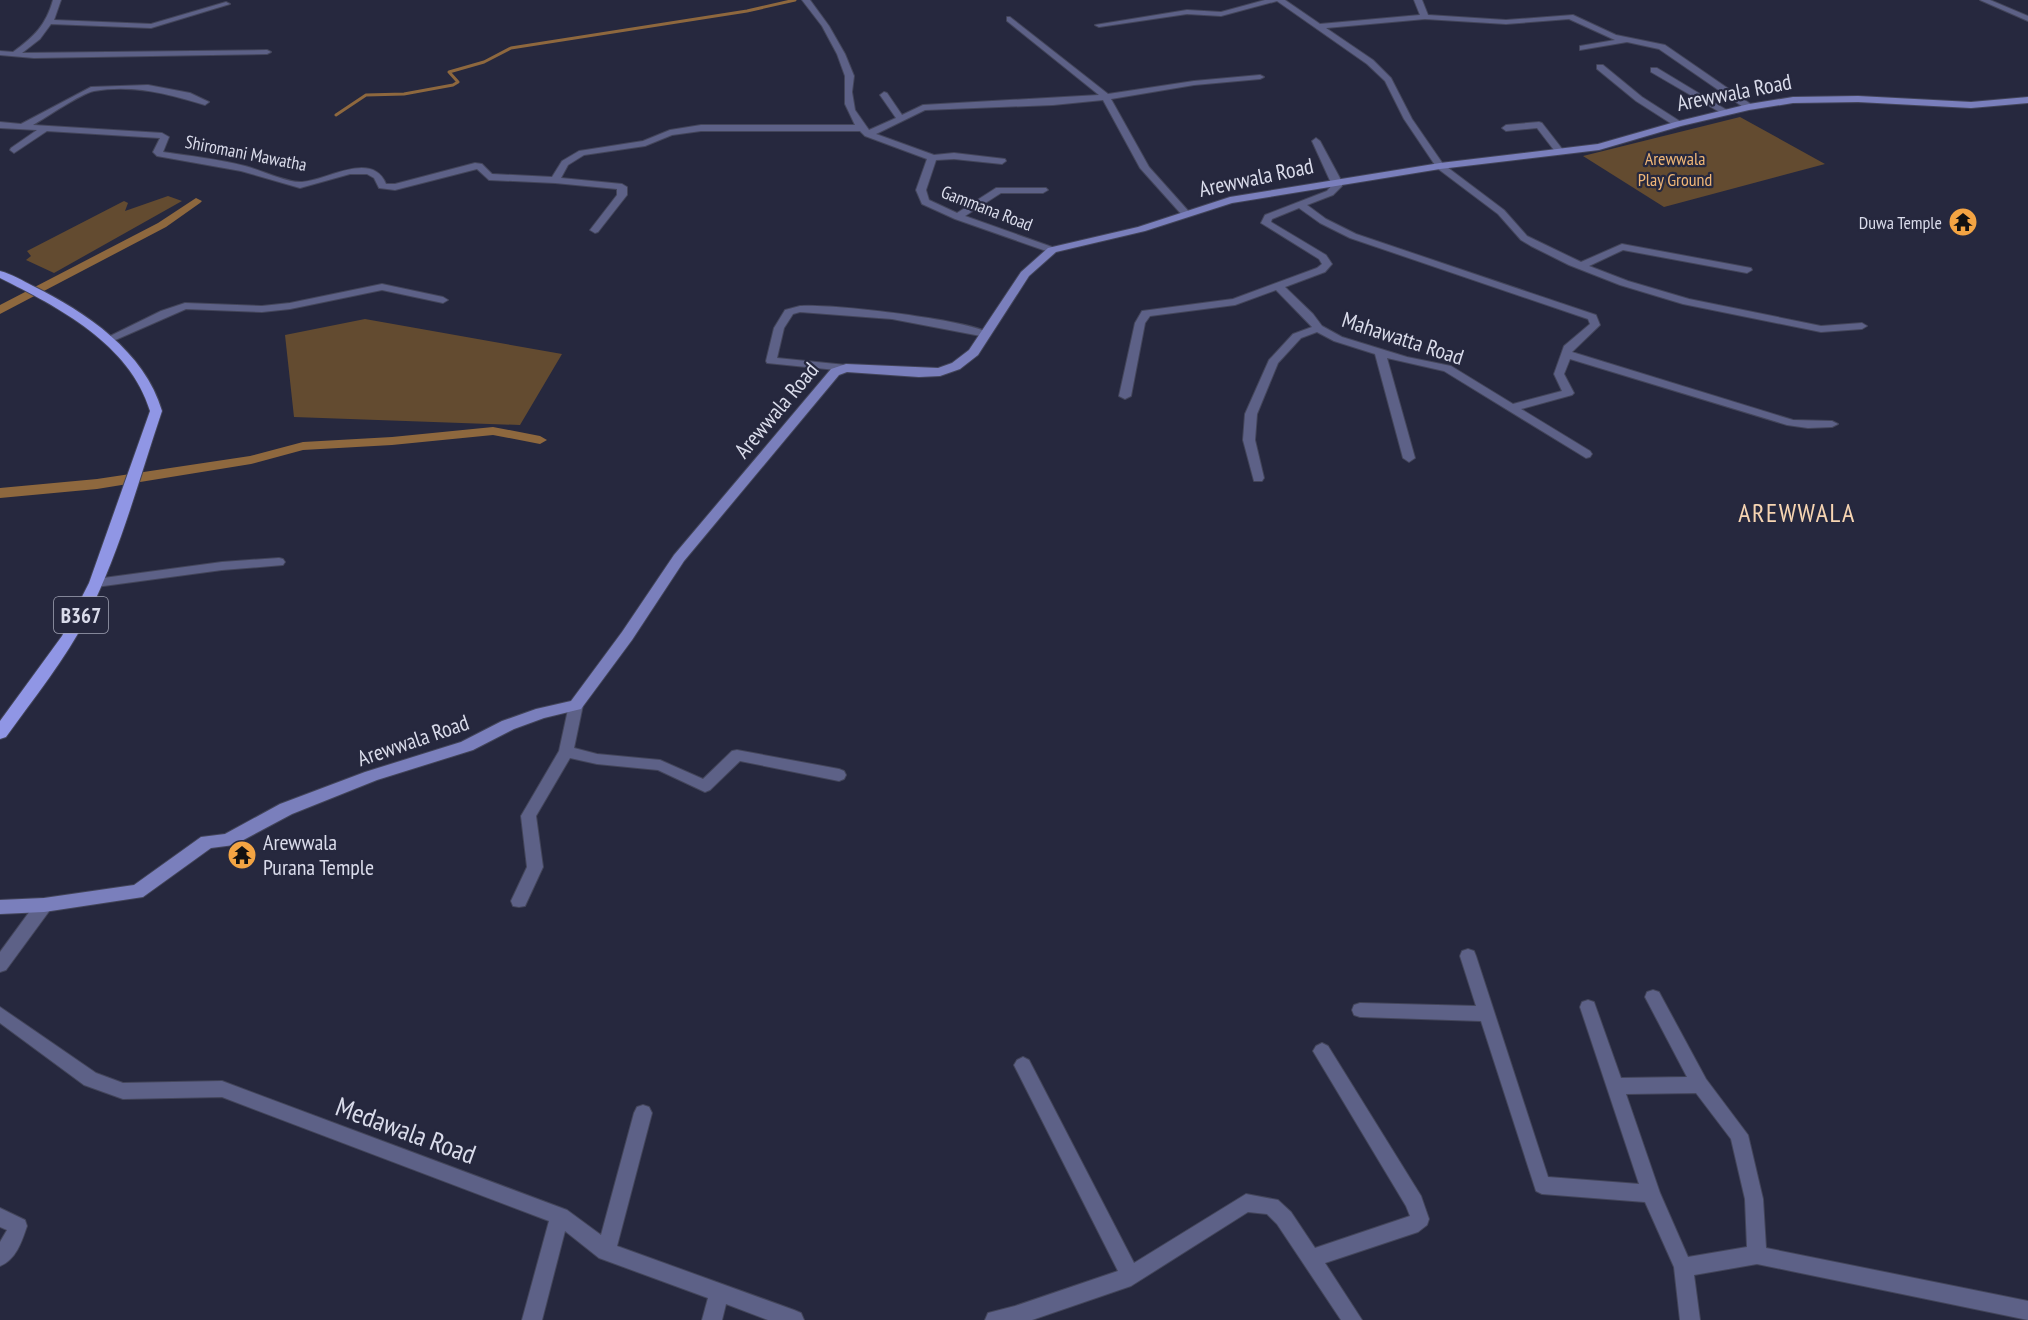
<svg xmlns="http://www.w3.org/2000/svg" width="2028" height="1320" viewBox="0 0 2028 1320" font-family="'PT Sans Narrow',sans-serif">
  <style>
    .green { fill: #634b30 }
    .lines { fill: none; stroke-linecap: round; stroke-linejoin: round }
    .stream { stroke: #8e683e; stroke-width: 3 }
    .canal { fill: #8e683e; fill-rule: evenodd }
    .street-casing { stroke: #43455a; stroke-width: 2 }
    .secondary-casing { stroke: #43455a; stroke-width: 2 }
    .primary-casing { stroke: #43455a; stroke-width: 2 }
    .street { fill: #5d6187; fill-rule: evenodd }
    .secondary { fill: #7a7fbc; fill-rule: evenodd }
    .primary { fill: #9096e5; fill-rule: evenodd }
    .labels { text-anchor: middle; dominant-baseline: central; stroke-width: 4.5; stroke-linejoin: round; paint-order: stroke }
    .far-street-label { font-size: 18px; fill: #d9dbea; stroke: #26283e }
    .far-park-label { font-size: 18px; fill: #f1b777; stroke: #26283e }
    .far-poi-label { font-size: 18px; fill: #d9dbea; stroke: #26283e; text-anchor: end }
    .shield { fill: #26283e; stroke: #a3a5b6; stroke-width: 1.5 }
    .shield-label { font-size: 21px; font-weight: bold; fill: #d9dbea }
    .street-label { font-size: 22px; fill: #d9dbea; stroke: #26283e }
    .poi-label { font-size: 22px; fill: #d9dbea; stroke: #26283e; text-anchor: start }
    .quarter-label { font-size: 26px; letter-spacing: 1.5px; fill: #f7d5b2; stroke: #26283e }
    .near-street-label { font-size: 27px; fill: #d9dbea; stroke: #26283e }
  </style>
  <rect width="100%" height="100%" fill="#26283e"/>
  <path class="green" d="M 1740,117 L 1825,164 L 1664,207 L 1583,156 Z
    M 168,196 L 182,201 L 54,273 L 26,260 L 31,256 L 27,251 L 124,201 L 128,203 L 125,211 Z
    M 365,319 L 562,354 L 520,425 L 294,417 L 285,335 Z"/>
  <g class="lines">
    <path class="stream" d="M 336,115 L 366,95 L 404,94 L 453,85 L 458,82 L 449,72 L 484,62 L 511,48 L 747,11 L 795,0"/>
    <path class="canal" d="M 196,198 L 202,201 L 200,203 L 166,227 L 0,314 L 0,305 L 158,223 Z
      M 493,427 L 540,436 L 547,440 L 540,444 L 493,435 L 392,445 L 303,450 L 251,464 L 97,489 L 0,498 L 0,488 L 97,479 L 250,456 L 303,442 L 392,437 Z"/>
    <g class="street-casing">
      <path id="street" d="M 53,0 L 61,0 L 54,20 L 151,24 L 226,2 L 230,4 L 151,28 L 51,24 L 40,39 L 22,53 L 267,50 L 271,52 L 267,54 L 34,58 L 0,55 L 0,51 L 13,52 C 34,37 46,25 53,0 Z
        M 802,0 L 810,0 L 829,26 L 845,54 L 854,76 L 852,92 L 855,110 L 869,130 L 896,118 L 880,95 L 884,92 L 887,93 L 902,115 L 923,105 L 1099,95 L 1007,21 L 1007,17 L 1010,17 L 1108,94 L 1194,81 L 1260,75 L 1264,77 L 1260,79 L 1194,85 L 1111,99 L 1149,167 L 1191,214 L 1186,217 L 1183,216 L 1140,168 L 1103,100 L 1053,105 L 925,110 L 876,134 L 934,155 L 954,153 L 1005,159 L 1006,161 L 1002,164 L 954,159 L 936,160 L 926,190 L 929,200 L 957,213 L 996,188 L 1046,188 L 1048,190 L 1043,193 L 1001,193 L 965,216 L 1055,248 L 1055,252 L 1052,253 L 955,219 L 922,204 L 916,190 L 927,159 L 865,136 L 860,131 L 701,131 L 672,135 L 645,146 L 584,155 L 568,165 L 561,178 L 622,184 L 627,187 L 627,195 L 598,232 L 595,233 L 590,230 L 617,195 L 617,189 L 555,183 L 489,180 L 477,169 L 395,190 L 379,188 L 374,178 L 367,174 L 350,174 L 300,188 L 241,171 L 157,156 L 153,152 L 160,138 L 47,131 L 14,153 L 10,150 L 11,148 L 37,130 L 0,128 L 0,122 L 21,124 L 91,87 L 148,85 L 190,93 L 209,102 L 205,105 C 169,94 133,84 94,91 C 80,94 47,117 33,125 L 162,133 L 169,137 L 163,152 C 190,156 218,159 245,166 C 261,170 287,183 302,182 C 326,181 372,150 386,184 L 395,184 L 475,163 L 482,164 L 492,174 L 552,177 L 562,161 L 579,151 L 643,141 L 670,130 L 701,125 L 855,125 L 845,104 L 845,76 L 837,54 L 822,26 Z
        M 1265,0 L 1285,0 L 1320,24 L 1420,15 L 1414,0 L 1422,0 L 1428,15 L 1506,20 L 1573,15 L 1616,35 L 1665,45 L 1752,105 L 1752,109 L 1746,109 L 1659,49 L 1627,42 L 1580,50 L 1580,46 L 1615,40 L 1569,19 L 1506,24 L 1425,19 L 1326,28 L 1373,60 L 1391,78 L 1412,119 L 1443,164 L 1504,210 L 1527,236 L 1581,262 L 1622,244 L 1751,268 L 1752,270 L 1747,273 L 1623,250 L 1589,266 L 1628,281 L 1689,299 L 1821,326 L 1862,323 L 1867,326 L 1862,329 L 1821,332 L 1683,304 L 1620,285 L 1569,265 L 1531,246 L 1521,240 L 1498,214 L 1437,168 L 1404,119 L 1385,81 L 1367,64 L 1277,1 L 1221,16 L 1187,14 L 1099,27 L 1095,25 L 1187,10 L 1221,12 Z
        M 1980,0 L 1990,0 L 2028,16 L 2028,21 Z
        M 1597,65 L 1603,65 L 1642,97 L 1681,122 L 1681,126 L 1675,126 L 1636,101 L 1597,69 Z
        M 1651,68 L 1657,68 L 1730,112 L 1723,114 L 1651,72 Z
        M 1539,122 L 1542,123 L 1563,150 L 1563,154 L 1557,154 L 1537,128 L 1506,131 L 1502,128 L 1506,125 Z
        M 1316,138 L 1320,141 L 1342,182 L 1342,186 L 1333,195 L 1307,205 L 1326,219 L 1356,234 L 1596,315 L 1600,325 L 1572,352 L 1793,420 L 1832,421 L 1838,424 L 1832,427 L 1808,428 L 1787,425 L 1570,359 L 1564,374 L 1574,393 L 1572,395 L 1521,409 L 1590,451 L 1592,454 L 1590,457 L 1586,458 L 1444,371 L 1387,358 L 1415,458 L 1409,462 L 1403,458 L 1375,354 L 1334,341 L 1317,332 L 1301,338 L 1278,363 L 1257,414 L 1255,440 L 1264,478 L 1262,481 L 1254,481 L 1243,440 L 1245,414 L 1269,360 L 1293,334 L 1312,327 L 1276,290 L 1235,305 L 1150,316 L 1145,323 L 1131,396 L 1125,399 L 1119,396 L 1135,323 L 1142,311 L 1233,299 L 1317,268 L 1322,264 L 1319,259 L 1261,223 L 1265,215 L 1327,191 L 1332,185 L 1312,141 ZM 1299,208 L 1320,223 L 1350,238 L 1588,319 L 1590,324 L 1564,346 L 1554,374 L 1562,391 L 1513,404 L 1451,366 L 1407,357 L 1342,337 L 1322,326 L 1313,314 L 1285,287 L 1325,272 L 1332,264 L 1326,255 L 1271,222 L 1272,219 Z
        M 382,284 L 443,297 L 448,300 L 443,303 L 382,290 L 290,309 L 262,312 L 186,309 L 113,341 L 105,341 L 104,339 L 161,311 L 185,303 L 262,306 L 290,303 Z
        M 800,306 C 828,303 973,320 991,334 L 986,337 L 892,319 L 800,312 L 793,314 L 784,328 L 777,358 L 846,365 L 851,368 L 846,371 L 767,363 L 766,361 L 774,328 L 785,310 Z
        M 279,558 L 283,559 L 285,562 L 283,565 L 222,570 L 96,587 L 90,583 L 96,579 L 222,562 Z
        M 576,700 L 581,701 L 583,705 L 574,748 L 597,754 L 660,760 L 703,779 L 732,751 L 737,750 L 839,769 L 844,771 L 846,775 L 844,779 L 839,781 L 740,761 L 710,790 L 705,792 L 658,770 L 597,764 L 570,758 L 536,816 L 543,867 L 525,906 L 519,907 L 513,906 L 511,901 L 527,867 L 521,816 L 559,751 L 569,705 L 571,701 Z
        M 44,899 L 50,900 L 52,905 L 50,910 L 6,970 L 0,972 L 0,952 L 38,900 Z
        M 1468,949 L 1474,951 L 1476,956 L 1548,1177 L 1639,1184 L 1580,1007 L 1582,1002 L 1588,1000 L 1594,1002 L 1621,1078 L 1687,1077 L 1645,997 L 1647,992 L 1653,990 L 1659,992 L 1706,1079 L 1748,1135 L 1763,1199 L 1766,1248 L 2028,1301 L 2028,1320 L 1757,1264 L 1694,1275 L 1700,1320 L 1680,1320 L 1674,1267 L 1645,1202 L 1542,1194 L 1536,1191 L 1481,1021 L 1360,1017 L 1354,1015 L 1352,1010 L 1354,1005 L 1360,1003 L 1476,1006 L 1460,956 L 1462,951 ZM 1696,1093 L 1731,1139 L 1745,1199 L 1747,1247 L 1688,1257 L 1660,1193 L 1626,1094 Z
        M 0,1007 L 96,1073 L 123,1083 L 222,1081 L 567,1210 L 601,1235 L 634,1113 L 637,1107 L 643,1105 L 649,1107 L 652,1113 L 617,1246 L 794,1310 L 801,1313 L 804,1320 L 768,1320 L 726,1304 L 722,1320 L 702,1320 L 708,1298 L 599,1258 L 565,1231 L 542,1320 L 522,1320 L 549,1221 L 222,1097 L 123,1099 L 84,1085 L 0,1023 Z
        M 1322,1043 L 1328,1046 L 1421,1196 L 1429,1219 L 1427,1225 L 1418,1232 L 1325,1263 L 1362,1320 L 1341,1320 L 1277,1224 L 1267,1214 L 1248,1212 L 1131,1286 L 1032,1320 L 985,1320 L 988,1313 L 1015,1306 L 1118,1271 L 1014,1065 L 1017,1060 L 1023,1057 L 1029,1060 L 1134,1263 L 1246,1194 L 1278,1200 L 1291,1212 L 1315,1248 L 1410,1216 L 1406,1206 L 1313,1051 L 1316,1046 Z
        M 0,1208 L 25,1220 L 27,1226 C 22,1241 16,1260 0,1266 L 0,1242 L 7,1230 L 0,1227 Z"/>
    </g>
    <g class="secondary-casing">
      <path id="secondary" d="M 1858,96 L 1971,102 L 2028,97 L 2028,103 L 1971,108 L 1858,102 L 1793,103 L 1749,110 L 1681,126 L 1599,150 L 1440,169 L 1232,203 L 1145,231 L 1056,252 L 1029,276 L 978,355 L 960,369 L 940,376 L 919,377 L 847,372 L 839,375 L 684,561 L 632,640 L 581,709 L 544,718 L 514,729 L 473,750 L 377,780 L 292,814 L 234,845 L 211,848 L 143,897 L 44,912 L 0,914 L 0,900 L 44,898 L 134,885 L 201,837 L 225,834 L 280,804 L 365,772 L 461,742 L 502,721 L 536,709 L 571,701 L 622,632 L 674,555 L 831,369 L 846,364 L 938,368 L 952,363 L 969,350 L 1021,272 L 1048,248 L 1138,227 L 1230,197 L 1440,163 L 1598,144 L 1675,122 L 1749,104 L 1793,97 Z"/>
    </g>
    <g class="primary-casing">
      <path id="primary" d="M 0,271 C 12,274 23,281 33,286 C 86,312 145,352 162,411 C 139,479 120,552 87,617 C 65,660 34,698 6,737 L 0,739 L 0,721 L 62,636 L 89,583 L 150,411 C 130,344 58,307 0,278 Z"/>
    </g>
    <use href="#street" class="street"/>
    <use href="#secondary" class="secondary"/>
    <use href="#primary" class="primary"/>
  </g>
  <defs>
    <g id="temple-disc" transform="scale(1.5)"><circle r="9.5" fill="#f3a443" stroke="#26283e"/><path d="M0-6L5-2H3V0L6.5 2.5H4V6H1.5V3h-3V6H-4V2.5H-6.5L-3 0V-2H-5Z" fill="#111"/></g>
  </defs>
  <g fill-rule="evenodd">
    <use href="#temple-disc" x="1963" y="222"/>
    <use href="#temple-disc" x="242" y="855"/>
  </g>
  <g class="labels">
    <g class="far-street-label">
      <text transform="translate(246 153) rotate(11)">Shiromani Mawatha</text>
      <text transform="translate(987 208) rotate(21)">Gammana Road</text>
    </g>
    <g class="far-park-label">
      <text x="1675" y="158">Arewwala<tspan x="1675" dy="21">Play Ground</tspan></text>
    </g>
    <g class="far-poi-label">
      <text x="1942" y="222">Duwa Temple</text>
    </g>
    <rect class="shield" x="54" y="597" width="54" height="36" rx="4.5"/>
    <g class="shield-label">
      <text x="81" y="615">B367</text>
    </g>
    <g class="street-label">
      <text transform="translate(1734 92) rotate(-11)">Arewwala Road</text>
      <text transform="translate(1256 177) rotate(-12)">Arewwala Road</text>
      <text transform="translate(1403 338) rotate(18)">Mahawatta Road</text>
      <text transform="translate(776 410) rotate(-50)">Arewwala Road</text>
      <text transform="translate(413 740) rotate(-19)">Arewwala Road</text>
    </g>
    <g class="poi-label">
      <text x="263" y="842">Arewwala<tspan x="263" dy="25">Purana Temple</tspan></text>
    </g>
    <g class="quarter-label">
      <text x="1797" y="512">AREWWALA</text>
    </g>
    <g class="near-street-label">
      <text transform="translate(406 1130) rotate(20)">Medawala Road</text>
    </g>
  </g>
</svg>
